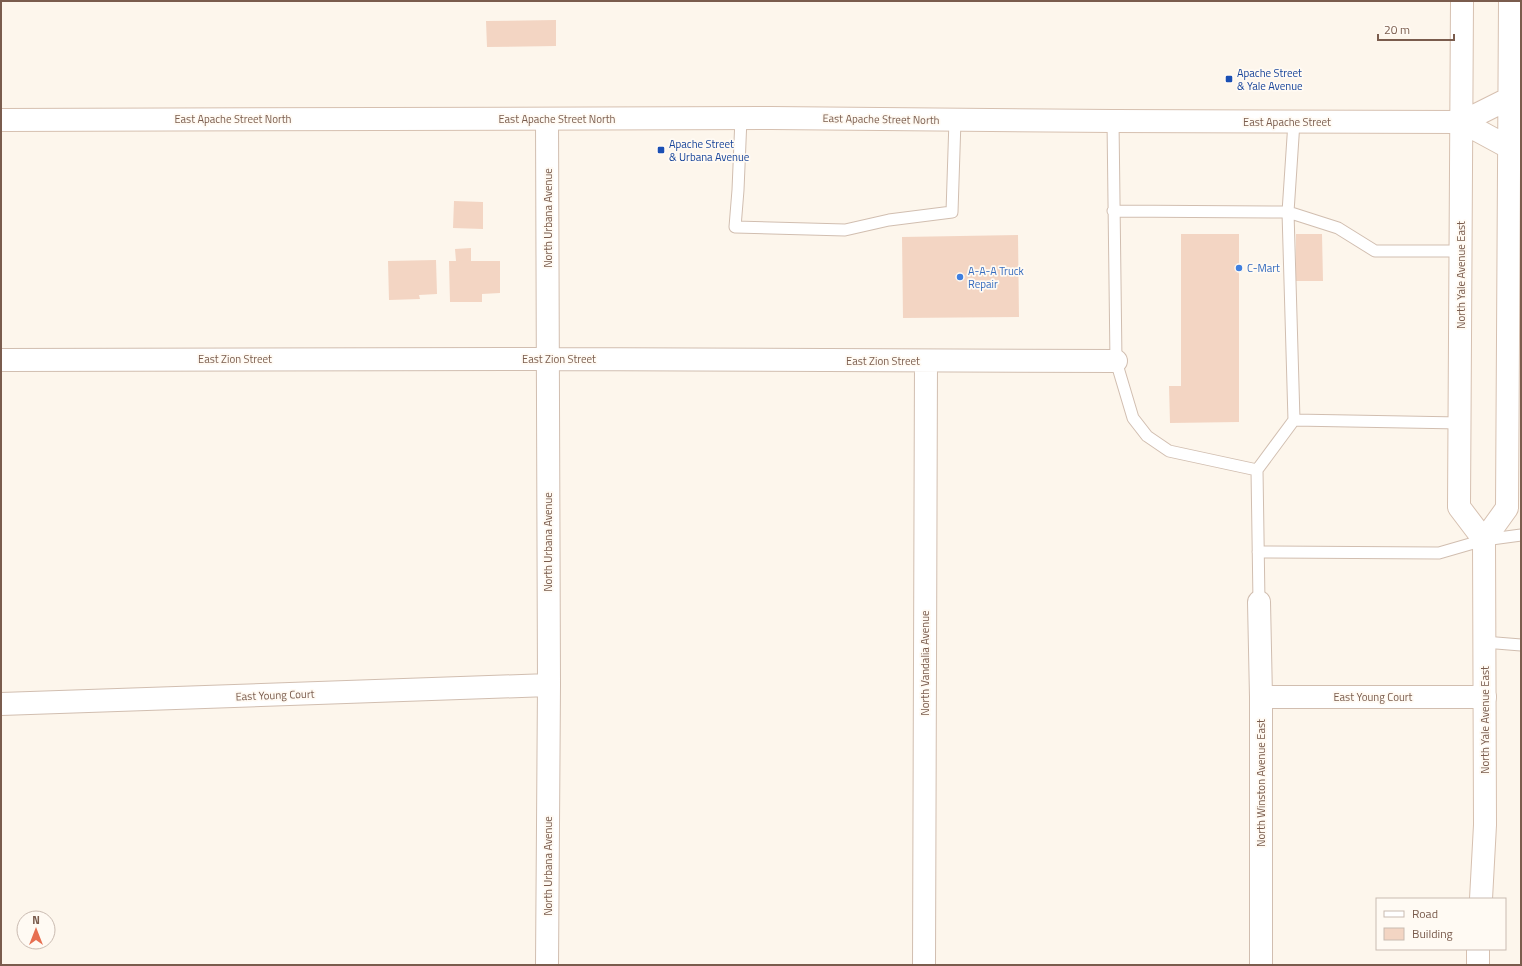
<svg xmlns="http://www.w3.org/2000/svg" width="1522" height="966" viewBox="0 0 1522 966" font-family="'Titillium Web',sans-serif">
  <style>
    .building { fill: #f3d5c3 }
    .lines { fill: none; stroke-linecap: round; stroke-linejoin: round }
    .lane-casing { stroke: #d1beb0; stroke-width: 13 }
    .street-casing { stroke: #d1beb0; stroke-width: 24 }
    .secondary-casing { stroke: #d6c0b0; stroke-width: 24 }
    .lane { stroke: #fff; stroke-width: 11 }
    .street { stroke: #fff; stroke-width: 22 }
    .secondary { stroke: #fff; stroke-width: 22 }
    .transit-dot { fill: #1a4fb4; stroke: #fffaf3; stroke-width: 1.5 }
    .shop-dot { fill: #3f7fe0; stroke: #fffaf3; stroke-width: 1.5 }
    .labels { text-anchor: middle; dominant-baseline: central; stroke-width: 3.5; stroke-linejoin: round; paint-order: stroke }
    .transit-label { font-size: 11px; fill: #164399; stroke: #fffaf3; text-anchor: start }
    .street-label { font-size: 11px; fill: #7a5c4d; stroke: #fffaf3 }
    .shop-label { font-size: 11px; fill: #366cbe; stroke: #fffaf3; text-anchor: start }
  </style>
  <rect width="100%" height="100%" fill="#fdf6ec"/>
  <path class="building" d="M 556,20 L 556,46 L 487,47 L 486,21 Z
    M 454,201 L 483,202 L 483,229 L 453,228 Z
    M 1181,234 L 1239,234 L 1239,422 L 1170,423 L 1169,386 L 1181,386 Z
    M 1296,234 L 1322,234 L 1323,281 L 1296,281 Z
    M 1018,235 L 1019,317 L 903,318 L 902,237 Z
    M 471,248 L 471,261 L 500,261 L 500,293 L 482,294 L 482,302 L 450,302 L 449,261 L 456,261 L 455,249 Z
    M 436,260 L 437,294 L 419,295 L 420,299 L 389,300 L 388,261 Z"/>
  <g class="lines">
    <g class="lane-casing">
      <path id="lane" d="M 741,118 L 738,190 L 735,227 L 845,230 L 889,220 L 952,212 L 955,120
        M 1113,121 L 1116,361 L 1133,418 L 1147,436 L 1169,451 L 1257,470
        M 1294,122 L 1288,212 L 1294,420
        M 1113,211 L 1288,212 L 1338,228 L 1375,251 L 1461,251
        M 1258,552 L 1439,553 L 1484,540 L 1521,535
        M 1259,602 L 1257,470 L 1294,420 L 1460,423
        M 1484,642 L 1521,645"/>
    </g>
    <g class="street-casing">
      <path id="street" d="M 1,360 L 548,359 L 1116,361
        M 1259,602 L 1261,697 L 1261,965
        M 1261,697 L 1485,697
        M 1,704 L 549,685
        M 547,965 L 549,685 L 547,119
        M 924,965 L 926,361"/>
    </g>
    <g class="secondary-casing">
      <path id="secondary" d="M 1462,1 L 1459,507 L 1484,540
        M 1,120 L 771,118 L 1113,121 L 1462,122 L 1510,98 L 1521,98
        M 1462,122 L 1510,148 L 1521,148
        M 1481,899 L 1485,825 L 1484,540 L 1507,508 L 1510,1
        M 1478,965 L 1478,949"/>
    </g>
    <use href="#lane" class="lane"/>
    <use href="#street" class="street"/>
    <use href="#secondary" class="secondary"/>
  </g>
  <g class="transit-dot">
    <rect x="1225" y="75" width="8" height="8" rx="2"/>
    <rect x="657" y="146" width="8" height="8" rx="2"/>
  </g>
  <g class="shop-dot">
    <circle cx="1239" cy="268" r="4"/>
    <circle cx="960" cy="277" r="4"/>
  </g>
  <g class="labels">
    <g class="transit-label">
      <text x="1237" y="73">Apache Street<tspan x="1237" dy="13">&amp; Yale Avenue</tspan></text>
      <text x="669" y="144">Apache Street<tspan x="669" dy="13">&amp; Urbana Avenue</tspan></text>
    </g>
    <g class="street-label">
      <text x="233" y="119">East Apache Street North</text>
      <text x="557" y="119">East Apache Street North</text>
      <text transform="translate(881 119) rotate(1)">East Apache Street North</text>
      <text x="1287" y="122">East Apache Street</text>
      <text transform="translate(548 218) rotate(-90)">North Urbana Avenue</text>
      <text transform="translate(1461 275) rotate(-90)">North Yale Avenue East</text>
      <text x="235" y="359">East Zion Street</text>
      <text x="559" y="359">East Zion Street</text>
      <text x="883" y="361">East Zion Street</text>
      <text transform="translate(548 542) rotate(-90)">North Urbana Avenue</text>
      <text transform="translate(925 663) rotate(-90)">North Vandalia Avenue</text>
      <text transform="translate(275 695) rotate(-2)">East Young Court</text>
      <text x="1373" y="697">East Young Court</text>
      <text transform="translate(1485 720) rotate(-90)">North Yale Avenue East</text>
      <text transform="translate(1261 783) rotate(-90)">North Winston Avenue East</text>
      <text transform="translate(548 866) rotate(-90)">North Urbana Avenue</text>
    </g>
    <g class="shop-label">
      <text x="1247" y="268">C-Mart</text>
      <text x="968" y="271">A-A-A Truck<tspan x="968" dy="13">Repair</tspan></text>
    </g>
  </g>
  <rect width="1522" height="966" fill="none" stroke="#7a5c4d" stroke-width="4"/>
  <rect x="1376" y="898" width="130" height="52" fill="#fffaf3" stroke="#cabbb1"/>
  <rect x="1384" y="911" width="20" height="6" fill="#ffffff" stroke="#cabbb1"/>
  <text x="1412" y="918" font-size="12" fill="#7a5c4d">Road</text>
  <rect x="1384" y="928" width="20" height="12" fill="#f3d5c3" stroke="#cabbb1"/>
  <text x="1412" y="938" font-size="12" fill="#7a5c4d">Building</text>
  <g transform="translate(36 930)"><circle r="19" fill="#fffaf3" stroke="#cabbb1"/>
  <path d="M0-3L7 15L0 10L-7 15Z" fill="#e76f51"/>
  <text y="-6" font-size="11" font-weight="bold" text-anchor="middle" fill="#7a5c4d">N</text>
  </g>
  <path d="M1378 34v6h76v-6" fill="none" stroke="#7a5c4d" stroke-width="2"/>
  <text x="1384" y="34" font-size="12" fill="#7a5c4d" stroke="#fffaf3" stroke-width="3" paint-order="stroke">20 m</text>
</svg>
